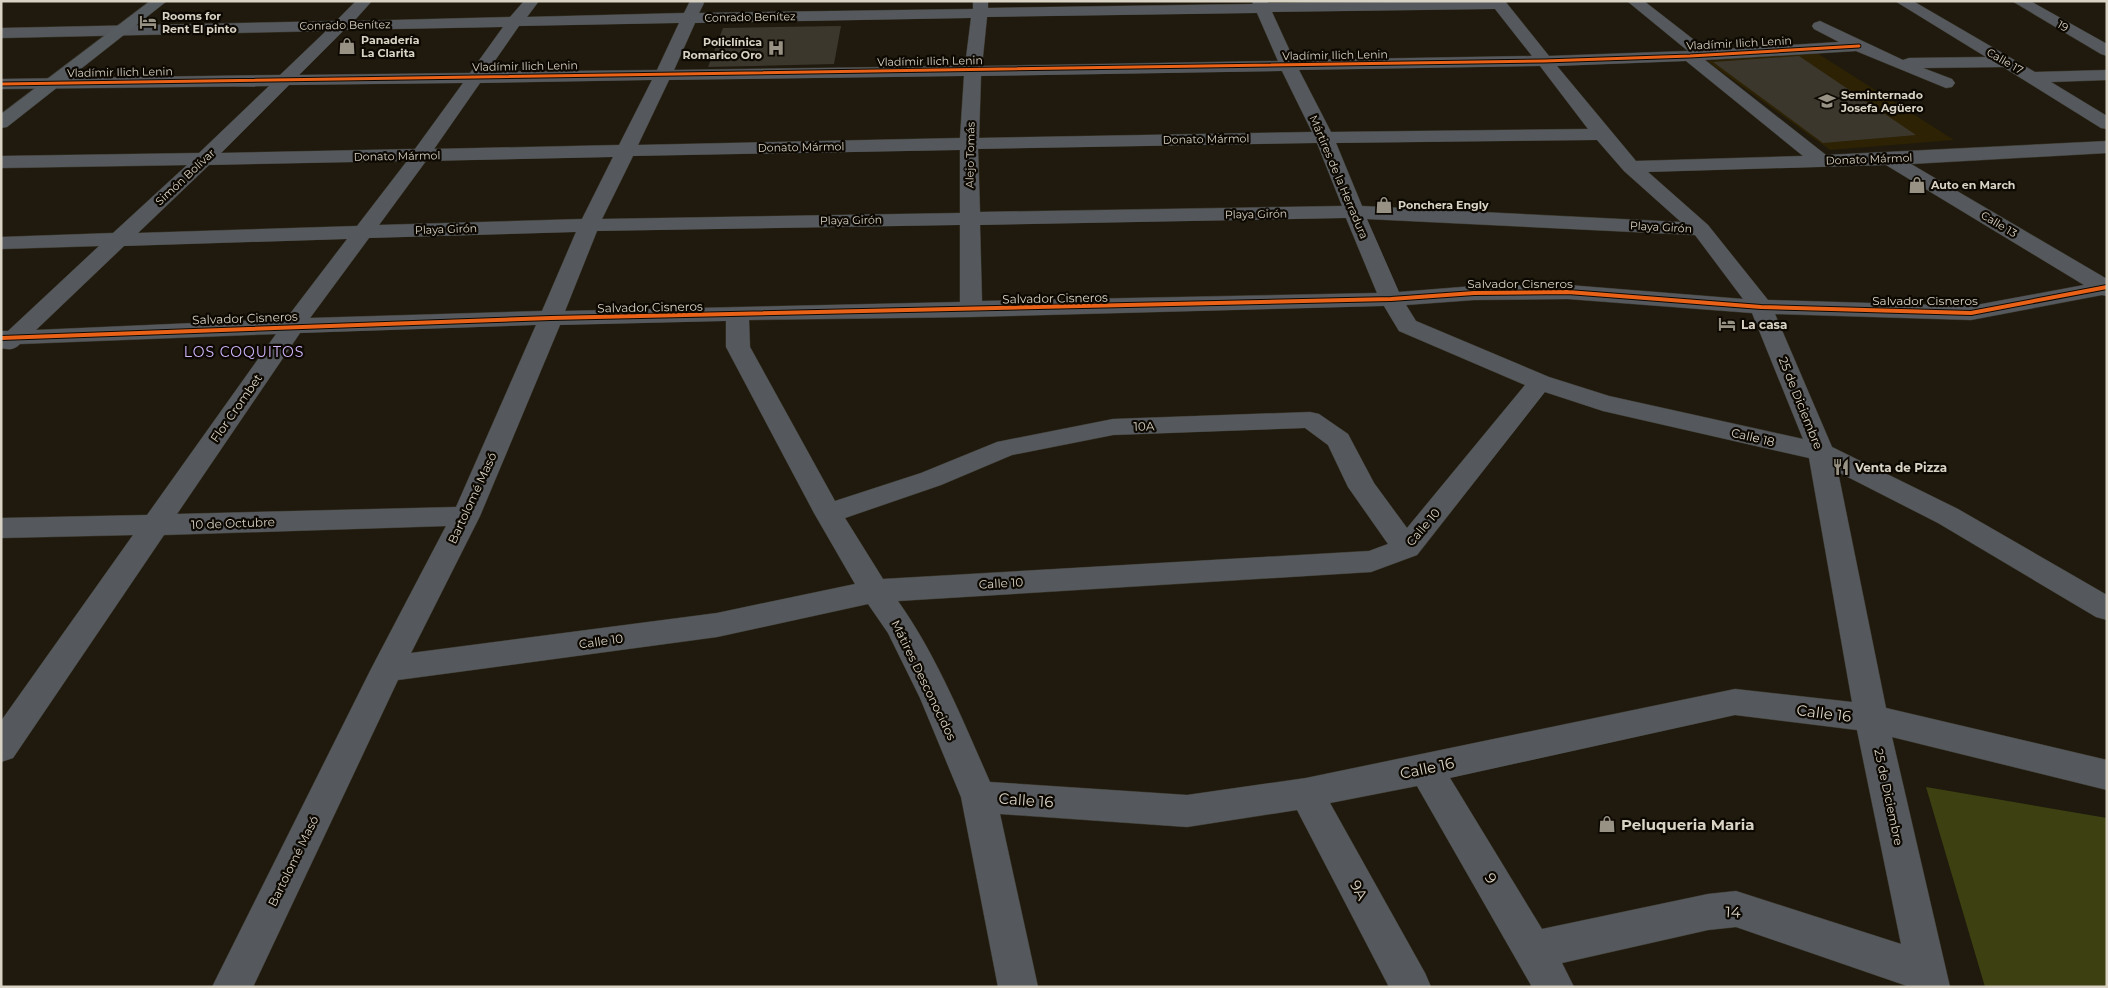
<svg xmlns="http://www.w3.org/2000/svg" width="2108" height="988" viewBox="0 0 2108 988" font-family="Montserrat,sans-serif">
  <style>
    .built { fill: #2d2203 }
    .green { fill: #3d4111 }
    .building { fill: #3c372d }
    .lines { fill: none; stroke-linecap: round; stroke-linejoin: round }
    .street-casing { stroke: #3b372c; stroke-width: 1 }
    .secondary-casing { stroke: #3b372c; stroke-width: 1 }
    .street { fill: #55595d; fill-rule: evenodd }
    .secondary { fill: #565b5f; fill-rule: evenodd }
    .cycleway-far1-casing { stroke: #0d0902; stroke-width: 5 }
    .cycleway-casing { stroke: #0d0902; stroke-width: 6 }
    .cycleway-far1 { stroke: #ea6118; stroke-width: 3 }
    .cycleway { stroke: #ea6118; stroke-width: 4 }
    .labels { text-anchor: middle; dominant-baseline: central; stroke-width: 4.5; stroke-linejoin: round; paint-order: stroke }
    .far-poi-label { font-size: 11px; font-weight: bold; fill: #d9d3c5; stroke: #0d0902; text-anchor: start }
    .far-street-label { font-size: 11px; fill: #d9d3c5; stroke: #0d0902 }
    .street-label { font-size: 12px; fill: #d9d3c5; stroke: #0d0902 }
    .poi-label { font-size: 12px; font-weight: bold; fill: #d9d3c5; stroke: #0d0902; text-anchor: start }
    .neighbourhood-label { font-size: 14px; letter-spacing: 1px; fill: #d1b6fc; stroke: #0d0902 }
    .near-street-label { font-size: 15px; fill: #d9d3c5; stroke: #0d0902 }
    .near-poi-label { font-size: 15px; font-weight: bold; fill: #d9d3c5; stroke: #0d0902; text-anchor: start }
  </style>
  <rect width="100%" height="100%" fill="#1f1a0d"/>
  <path class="built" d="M 1817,53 L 1954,140 L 1830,150 L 1707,61 Z"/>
  <path class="green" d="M 1926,787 L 2107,818 L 2107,987 L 1985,987 Z"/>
  <path class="building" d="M 841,26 L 834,64 L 708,67 L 723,28 Z
    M 1799,56 L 1916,135 L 1823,143 L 1713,62 Z"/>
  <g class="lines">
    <g class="street-casing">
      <path id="street" d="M 356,1 L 372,1 L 354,21 L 510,17 L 524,1 L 539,1 L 527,17 L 684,13 L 690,1 L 702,1 L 704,3 L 699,13 L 973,9 L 973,1 L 988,1 L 988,8 L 1253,4 L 1252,1 L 1267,1 L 1268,3 L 1505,1 L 1549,56 L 1688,51 L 1627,1 L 1644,1 L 1707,50 L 1839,42 L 1814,29 L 1812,26 L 1814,23 L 1820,21 L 1903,60 L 1909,58 L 1986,57 L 1895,1 L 1913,1 L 2035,72 L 2107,70 L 2107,80 L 2051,82 L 2107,116 L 2107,129 L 2101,128 L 2003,67 L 1923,68 L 1952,79 L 1955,83 L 1952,87 L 1946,88 L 1856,51 L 1705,60 L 1826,155 L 2107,141 L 2107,153 L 1911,164 L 2107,279 L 2107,296 L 2102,295 L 1971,320 L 1775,314 L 1832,447 L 1958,509 L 2107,595 L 2107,620 L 2096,617 L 1938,523 L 1838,472 L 1886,708 L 2107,760 L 2107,790 L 1892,737 L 1950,987 L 1910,987 L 1736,927 L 1708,930 L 1562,963 L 1574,987 L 1532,987 L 1417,786 L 1330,803 L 1425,973 L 1431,987 L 1389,987 L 1297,810 L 1187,827 L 1000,814 L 1038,987 L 998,987 L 961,797 L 920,698 L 888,633 L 868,604 L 717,637 L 398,680 L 253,987 L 212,987 L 371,669 L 446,526 L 164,535 L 13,758 L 1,762 L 1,721 L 133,535 L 1,538 L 1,518 L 147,515 L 276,334 L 20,344 C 14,350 9,350 1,348 L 1,331 L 8,331 L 99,246 L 1,249 L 1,237 L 113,233 L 187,165 L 1,168 L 1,156 L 199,153 L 269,86 L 1,89 L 1,79 L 280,75 L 326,31 L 1,38 L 1,28 L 336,21 ZM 1495,9 L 1532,56 L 1294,60 L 1272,12 ZM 1257,13 L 1278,61 L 982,66 L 987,17 ZM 971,18 L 965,66 L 674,70 L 695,23 ZM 679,23 L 657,70 L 487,72 L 519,26 ZM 503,27 L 470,73 L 299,75 L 344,30 ZM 1686,61 L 1803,156 L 1636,161 L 1557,66 ZM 1540,66 L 1588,129 L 1331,132 L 1299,70 ZM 1282,71 L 1312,132 L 979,138 L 981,76 ZM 964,76 L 960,138 L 638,145 L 669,80 ZM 652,80 L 619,145 L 434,149 L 480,83 ZM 463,83 L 415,149 L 221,153 L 289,85 ZM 1597,140 L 1624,171 L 1681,222 L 1362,206 L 1336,143 ZM 1317,143 L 1342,206 L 980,212 L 978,149 ZM 960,150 L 960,213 L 602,219 L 633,156 ZM 613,157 L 582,219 L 379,225 L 426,161 ZM 407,161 L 357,226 L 138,233 L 209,165 ZM 1886,165 L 2084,285 L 1971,306 L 1768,300 L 1708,225 L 1648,172 ZM 1346,218 L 1377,293 L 982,301 L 980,225 ZM 1367,219 L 1695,235 L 1743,299 L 1568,285 L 1474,286 L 1399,292 ZM 960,225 L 960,302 L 565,311 L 597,231 ZM 576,232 L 542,311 L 310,318 L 369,238 ZM 347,239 L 286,319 L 36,330 L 124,246 ZM 1568,299 L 1752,313 L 1803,439 L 1609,396 L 1549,377 L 1416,321 L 1406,305 L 1474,300 ZM 1384,306 L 1399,331 L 1525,385 L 1407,528 L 1374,483 L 1348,434 L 1319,414 L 1310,412 L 1113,419 L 997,442 L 921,473 L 835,501 L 750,347 L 749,320 L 971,317 ZM 726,321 L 726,347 L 814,513 L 855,584 L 717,613 L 411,653 L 480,516 L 560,325 ZM 536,325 L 456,507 L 177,514 L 300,333 ZM 1545,392 L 1603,411 L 1809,458 L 1852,702 L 1735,689 L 1306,778 L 1187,795 L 990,782 C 963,721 937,656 898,601 L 1371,572 L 1417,555 ZM 1305,428 L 1328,445 L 1348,487 L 1388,544 L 1369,551 L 883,579 L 845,518 L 941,485 L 1012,455 L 1113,435 ZM 1735,715 L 1857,730 L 1901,944 L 1736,891 L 1708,894 L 1542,929 L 1450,778 Z
        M 2012,1 L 2030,1 L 2107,44 L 2107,56 L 2101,54 Z"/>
    </g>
    <g class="secondary-casing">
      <path id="secondary" d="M 150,1 L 167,1 L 7,127 L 1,128 L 1,114 Z"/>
    </g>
    <use href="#street" class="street"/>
    <use href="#secondary" class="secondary"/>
    <g class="cycleway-far1-casing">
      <path id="cycleway-far1" d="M 1,84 L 1544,61 L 1690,56 L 1859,46"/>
    </g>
    <g class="cycleway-casing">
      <path id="cycleway" d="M 1,338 L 551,318 L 1391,299 L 1474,293 L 1568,292 L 1761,307 L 1971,313 L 2107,287"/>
    </g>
    <use href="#cycleway-far1" class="cycleway-far1"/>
    <use href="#cycleway" class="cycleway"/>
  </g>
  <defs>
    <g id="hotel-bare" transform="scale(1.35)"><path d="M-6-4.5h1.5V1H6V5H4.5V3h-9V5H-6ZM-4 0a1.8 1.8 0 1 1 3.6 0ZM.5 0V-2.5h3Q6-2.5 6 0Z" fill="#989285" stroke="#0d0902" stroke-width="2.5" paint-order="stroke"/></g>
    <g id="shop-bare" transform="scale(1.35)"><path d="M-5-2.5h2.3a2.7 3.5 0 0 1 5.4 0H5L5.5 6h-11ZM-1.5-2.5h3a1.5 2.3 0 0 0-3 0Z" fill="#989285" stroke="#0d0902" stroke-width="2.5" paint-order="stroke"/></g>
    <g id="hospital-bare" transform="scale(1.35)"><path d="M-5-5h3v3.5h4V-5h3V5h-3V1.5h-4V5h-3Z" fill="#989285" stroke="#0d0902" stroke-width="2.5" paint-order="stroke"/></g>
    <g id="school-bare" transform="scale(1.35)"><path d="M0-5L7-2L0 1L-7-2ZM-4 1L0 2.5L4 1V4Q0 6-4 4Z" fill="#989285" stroke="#0d0902" stroke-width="2.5" paint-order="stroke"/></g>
    <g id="restaurant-bare" transform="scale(1.35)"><path d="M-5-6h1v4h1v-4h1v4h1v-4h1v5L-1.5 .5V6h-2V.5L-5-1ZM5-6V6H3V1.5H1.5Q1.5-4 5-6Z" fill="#989285" stroke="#0d0902" stroke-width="2.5" paint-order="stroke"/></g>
  </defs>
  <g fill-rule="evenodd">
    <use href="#hotel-bare" x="148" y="22"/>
    <use href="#shop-bare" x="347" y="46"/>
    <use href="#hospital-bare" x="776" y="48"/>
    <use href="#school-bare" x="1827" y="101"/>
    <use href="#shop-bare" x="1917" y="185"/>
    <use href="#shop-bare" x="1384" y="205"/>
    <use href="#hotel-bare" x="1727" y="324"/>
    <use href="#restaurant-bare" x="1841" y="467"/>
    <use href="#shop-bare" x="1607" y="824"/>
  </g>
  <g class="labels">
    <g class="far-poi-label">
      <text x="162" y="16">Rooms for<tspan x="162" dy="13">Rent El pinto</tspan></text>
      <text x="361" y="40">Panadería<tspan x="361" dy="13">La Clarita</tspan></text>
      <text x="762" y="42" text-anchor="end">Policlínica<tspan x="762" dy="13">Romarico Oro</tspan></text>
      <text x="1841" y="95">Seminternado<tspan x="1841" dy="13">Josefa Agüero</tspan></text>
      <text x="1931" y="185">Auto en March</text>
      <text x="1398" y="205">Ponchera Engly</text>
    </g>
    <g class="far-street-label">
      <text transform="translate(750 17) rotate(-1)">Conrado Benítez</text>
      <text transform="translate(345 25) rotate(-1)">Conrado Benítez</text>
      <text transform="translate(2063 26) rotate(30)">19</text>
      <text transform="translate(1739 43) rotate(-3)">Vladímir Ilich Lenin</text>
      <text transform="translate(1335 55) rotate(-1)">Vladímir Ilich Lenin</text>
      <text transform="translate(930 61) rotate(-1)">Vladímir Ilich Lenin</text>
      <text transform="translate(2005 61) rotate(30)">Calle 17</text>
      <text transform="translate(525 66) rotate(-1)">Vladímir Ilich Lenin</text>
      <text transform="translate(120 72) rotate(-1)">Vladímir Ilich Lenin</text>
      <text transform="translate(1206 139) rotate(-1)">Donato Mármol</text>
      <text transform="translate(801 147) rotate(-1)">Donato Mármol</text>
      <text transform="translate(970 155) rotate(-89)">Alejo Tomás</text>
      <text transform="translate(397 156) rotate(-1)">Donato Mármol</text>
      <text transform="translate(1869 159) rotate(-2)">Donato Mármol</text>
      <text transform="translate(185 177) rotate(-43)">Simón Bolívar</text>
      <text transform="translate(1339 177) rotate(67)">Mártires de la Herradura</text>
      <text transform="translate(1256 214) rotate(-1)">Playa Girón</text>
      <text transform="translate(851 220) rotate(-1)">Playa Girón</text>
      <text transform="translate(1999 224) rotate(31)">Calle 13</text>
      <text transform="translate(1661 227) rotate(3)">Playa Girón</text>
      <text transform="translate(446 229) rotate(-2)">Playa Girón</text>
    </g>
    <g class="street-label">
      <text x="1520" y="283">Salvador Cisneros</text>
      <text transform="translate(1055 298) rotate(-1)">Salvador Cisneros</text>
      <text x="1925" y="300">Salvador Cisneros</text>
      <text transform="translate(650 307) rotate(-1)">Salvador Cisneros</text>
      <text transform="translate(245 318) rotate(-2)">Salvador Cisneros</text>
      <text transform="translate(1801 403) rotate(68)">25 de Diciembre</text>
      <text transform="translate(236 408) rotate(-55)">Flor Crombet</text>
      <text transform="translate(1144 426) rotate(-2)">10A</text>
      <text transform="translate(1753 437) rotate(13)">Calle 18</text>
      <text transform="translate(472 498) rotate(-65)">Bartolomé Masó</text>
      <text transform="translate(233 523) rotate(-2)">10 de Octubre</text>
      <text transform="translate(1423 527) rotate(-50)">Calle 10</text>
      <text transform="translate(1001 583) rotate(-3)">Calle 10</text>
      <text transform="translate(601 641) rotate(-8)">Calle 10</text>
      <text transform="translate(924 680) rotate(64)">Mátires Desconocidos</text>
      <text transform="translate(1889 797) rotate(78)">25 de Diciembre</text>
      <text transform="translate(293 861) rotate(-64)">Bartolomé Masó</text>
    </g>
    <g class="poi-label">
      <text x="1741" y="324">La casa</text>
      <text x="1855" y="467">Venta de Pizza</text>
    </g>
    <g class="neighbourhood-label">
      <text x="244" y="352">LOS COQUITOS</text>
    </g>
    <g class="near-street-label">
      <text transform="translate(1824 713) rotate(7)">Calle 16</text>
      <text transform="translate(1427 768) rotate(-12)">Calle 16</text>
      <text transform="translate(1026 800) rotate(4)">Calle 16</text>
      <text transform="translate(1491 878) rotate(59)">9</text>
      <text transform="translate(1359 890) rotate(61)">9A</text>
      <text transform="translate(1733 912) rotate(3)">14</text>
    </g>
    <g class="near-poi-label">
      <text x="1621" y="824">Peluqueria Maria</text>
    </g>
  </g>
  <rect width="2108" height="988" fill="none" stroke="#d9d3c5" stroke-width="5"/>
</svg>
